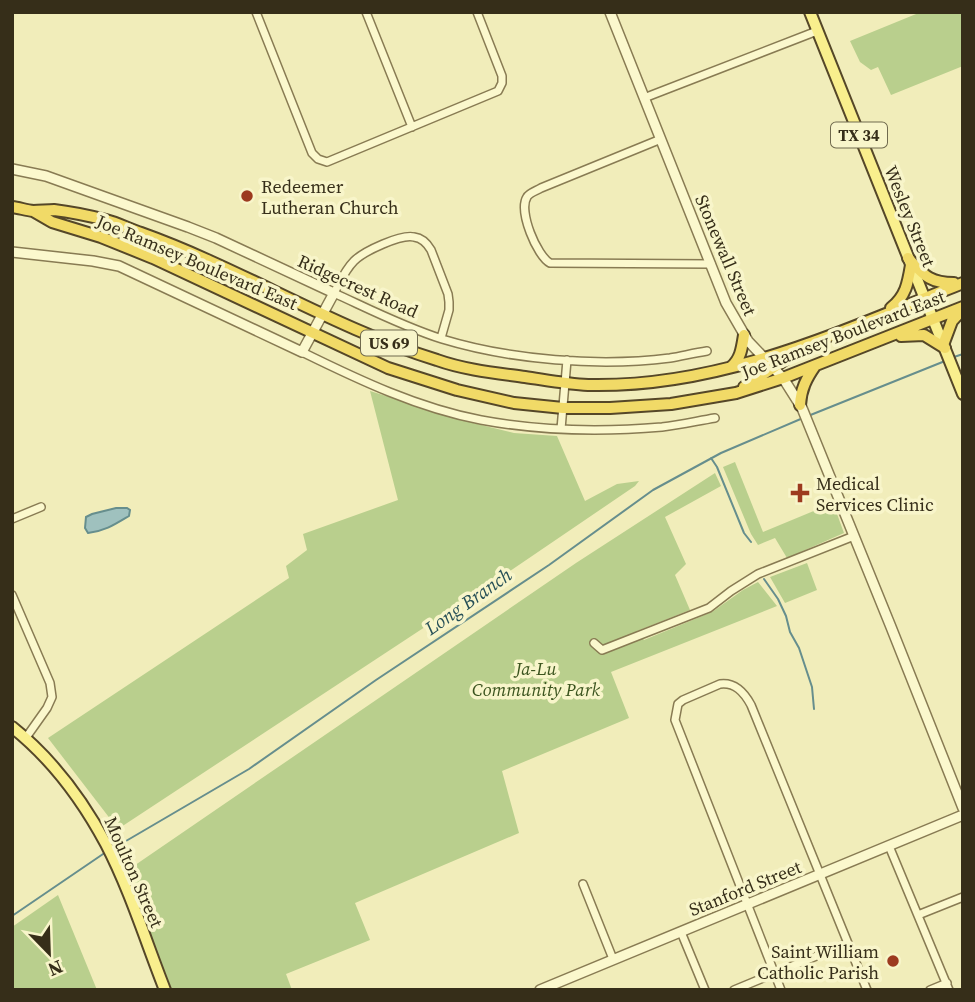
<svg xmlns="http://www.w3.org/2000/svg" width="975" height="1002" viewBox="0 0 975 1002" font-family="'Source Serif 4',serif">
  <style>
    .green { fill: #b9cf8d }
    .water { fill: #9fc1be; stroke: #668e8d; stroke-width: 2 }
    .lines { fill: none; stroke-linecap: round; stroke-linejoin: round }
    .stream { stroke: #668e8d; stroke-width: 2 }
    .minor-casing { stroke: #887b53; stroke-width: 10 }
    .tertiary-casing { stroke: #887b53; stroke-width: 12 }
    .primary-casing { stroke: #554728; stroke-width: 14 }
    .trunk-casing { stroke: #554728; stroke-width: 14 }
    .minor { stroke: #fbf8cd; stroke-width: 7 }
    .tertiary { stroke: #fbf8cd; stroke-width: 9 }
    .primary { stroke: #f9ef8d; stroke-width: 10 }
    .trunk { stroke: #f1da67; stroke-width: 10 }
    .poi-dot { fill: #9c3a1f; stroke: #f8f5ca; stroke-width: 2.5 }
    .labels { text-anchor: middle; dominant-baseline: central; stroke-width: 7; stroke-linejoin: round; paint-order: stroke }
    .shield { fill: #f8f5ca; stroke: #706a4e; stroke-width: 2 }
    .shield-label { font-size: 16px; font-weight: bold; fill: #362e19 }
    .poi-label { font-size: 18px; fill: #362e19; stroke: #f8f5ca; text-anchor: start }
    .street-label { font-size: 18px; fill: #362e19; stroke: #f8f5ca }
    .park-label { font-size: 18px; font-style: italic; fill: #3b541e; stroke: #f8f5ca }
    .water-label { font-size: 19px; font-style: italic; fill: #275057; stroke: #f8f5ca }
  </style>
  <rect width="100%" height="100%" fill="#f1edba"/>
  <path class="green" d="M 921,12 L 963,12 L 963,66 L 891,95 L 878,67 L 871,70 L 860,62 L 850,41 Z
    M 370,391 L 473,423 L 514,433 L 557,436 L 585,501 L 617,484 L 639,481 L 635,486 L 513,569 L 118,829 L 48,738 L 289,578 L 286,566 L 307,550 L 303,534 L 398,500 Z
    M 735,462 L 763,532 L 833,503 L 844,533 L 787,558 L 775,538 L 758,545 L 751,534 L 723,467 Z
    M 715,473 L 721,486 L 665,517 L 686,564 L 675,575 L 690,610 L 637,631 L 644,640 L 712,612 L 743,590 L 758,582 L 777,606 L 611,672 L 629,718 L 502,771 L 519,833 L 355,903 L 370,940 L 286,974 L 292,990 L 172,990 L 125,872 L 576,563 Z
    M 807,563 L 817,590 L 785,603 L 770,577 Z
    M 58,895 L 97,990 L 12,990 L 12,927 Z"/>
  <path class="water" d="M 116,508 L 127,508 L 130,510 L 129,516 C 114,525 105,531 88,533 L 85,528 L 86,517 L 92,514 Z"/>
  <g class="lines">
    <path class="stream" d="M 954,357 L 963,354
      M 808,416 L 945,361
      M 711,458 L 717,467 L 744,533 L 751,542
      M 764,579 L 778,599 L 786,616 L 790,632 L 799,648 L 812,687 L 814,709
      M 114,848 L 249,769 L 376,680 L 549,565 L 653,490 L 721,453 L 803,418
      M 12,916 L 106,852"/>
    <g class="minor-casing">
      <path id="minor" d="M 256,12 L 312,153 L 318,159 L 327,162 L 498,91 L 502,83 L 502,76 L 477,12
        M 366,12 L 412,127
        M 644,98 L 817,31
        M 661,139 L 541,188 C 536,191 529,193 527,197 C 518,211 537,256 550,263 L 711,264
        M 441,338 L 449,310 L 449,302 L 448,294 L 431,250 C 427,243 422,238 414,237 C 401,234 364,251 354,261 C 345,270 340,282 334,293 C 369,309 404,327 442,339 C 511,360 599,367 670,358 C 682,356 694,353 707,351
        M 302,352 C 359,380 418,408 481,420 C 540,431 602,432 662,427 C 680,425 697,421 715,418
        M 561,429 L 567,360
        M 12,519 L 41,507
        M 12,595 L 50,683 L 52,697 L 47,708 L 25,739
        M 594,643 L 602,650 L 709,608 L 731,591 L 758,574 L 854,536
        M 889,846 L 949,990
        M 583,884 L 613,959
        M 918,915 L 963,897
        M 681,932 L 705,990
        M 734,990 L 848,943
        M 781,990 L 675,720 L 678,704 L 683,700 L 720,684 C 735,682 744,692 751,705 L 867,990
        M 930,990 L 947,983"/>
    </g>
    <g class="tertiary-casing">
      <path id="tertiary" d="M 610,12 L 726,303 L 748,341 L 783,378 L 802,408 L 891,627 L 963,808
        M 12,169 L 46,176 L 188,227 L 216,238 L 334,293 L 302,352 L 119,266 L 93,261 L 12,252
        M 540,990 L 963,815"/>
    </g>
    <g class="primary-casing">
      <path id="primary" d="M 810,12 L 963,394
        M 12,727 C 51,758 83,801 106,844 C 130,890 146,942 165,990"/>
    </g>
    <g class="trunk-casing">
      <path id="trunk" d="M 12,207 C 19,208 26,210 33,211 C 40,211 47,210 54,210 C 71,212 90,216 106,220 C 118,223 129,229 141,233 C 242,269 334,328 437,360 C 465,370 496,373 525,377 C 546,380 567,384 588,385 C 723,388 841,331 963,283
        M 33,211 L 52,222 L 101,237 L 153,258 L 388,368 L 457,390 L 514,403 L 563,408 L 610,408 L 671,404 L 736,393 L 783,378 L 963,307
        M 908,258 C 924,275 929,283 954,283
        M 891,308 C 906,296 908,283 911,265
        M 901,336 L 924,335 L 945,348
        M 943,345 L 952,321 L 963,309
        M 731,367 C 741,359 742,347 744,335
        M 744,387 L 798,351
        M 800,405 C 801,389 806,379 815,366"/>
    </g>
    <use href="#minor" class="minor"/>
    <use href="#tertiary" class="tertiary"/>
    <use href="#primary" class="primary"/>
    <use href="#trunk" class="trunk"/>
  </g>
  <g class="poi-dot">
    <circle cx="247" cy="196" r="7"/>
    <path d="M796.5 482.5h7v7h7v7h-7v7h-7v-7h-7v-7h7z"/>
    <circle cx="893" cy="961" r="7"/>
  </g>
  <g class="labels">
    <g class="shield">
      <rect x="831" y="122.5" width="56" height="25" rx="5"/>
      <rect x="361" y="330.5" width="56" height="25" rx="5"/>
    </g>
    <g class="shield-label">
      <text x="859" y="135">TX 34</text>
      <text x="389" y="343">US 69</text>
    </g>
    <g class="poi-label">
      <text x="261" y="186">Redeemer<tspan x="261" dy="21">Lutheran Church</tspan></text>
      <text x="816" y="483">Medical<tspan x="816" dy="21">Services Clinic</tspan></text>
      <text x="879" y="951" text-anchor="end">Saint William<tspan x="879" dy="21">Catholic Parish</tspan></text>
    </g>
    <g class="street-label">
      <text transform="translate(910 216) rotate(68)">Wesley Street</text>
      <text transform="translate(726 255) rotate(67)">Stonewall Street</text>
      <text transform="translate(197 262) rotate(23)">Joe Ramsey Boulevard East</text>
      <text transform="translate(358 286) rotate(24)">Ridgecrest Road</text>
      <text transform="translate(843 334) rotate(-21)">Joe Ramsey Boulevard East</text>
      <text transform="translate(134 872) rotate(66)">Moulton Street</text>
      <text transform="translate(745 888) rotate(-22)">Stanford Street</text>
    </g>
    <g class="park-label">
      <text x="536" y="668">Ja-Lu<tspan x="536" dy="21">Community Park</tspan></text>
    </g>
    <g class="water-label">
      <text transform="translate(468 601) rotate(-35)">Long Branch</text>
    </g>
  </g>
  <rect width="975" height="1002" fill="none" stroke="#362e19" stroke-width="28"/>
  <g transform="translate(49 953) rotate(157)" stroke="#f8f5ca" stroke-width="5" paint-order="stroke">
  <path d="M0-5L12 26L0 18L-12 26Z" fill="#362e19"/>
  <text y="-10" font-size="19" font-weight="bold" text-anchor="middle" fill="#362e19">N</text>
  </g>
</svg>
